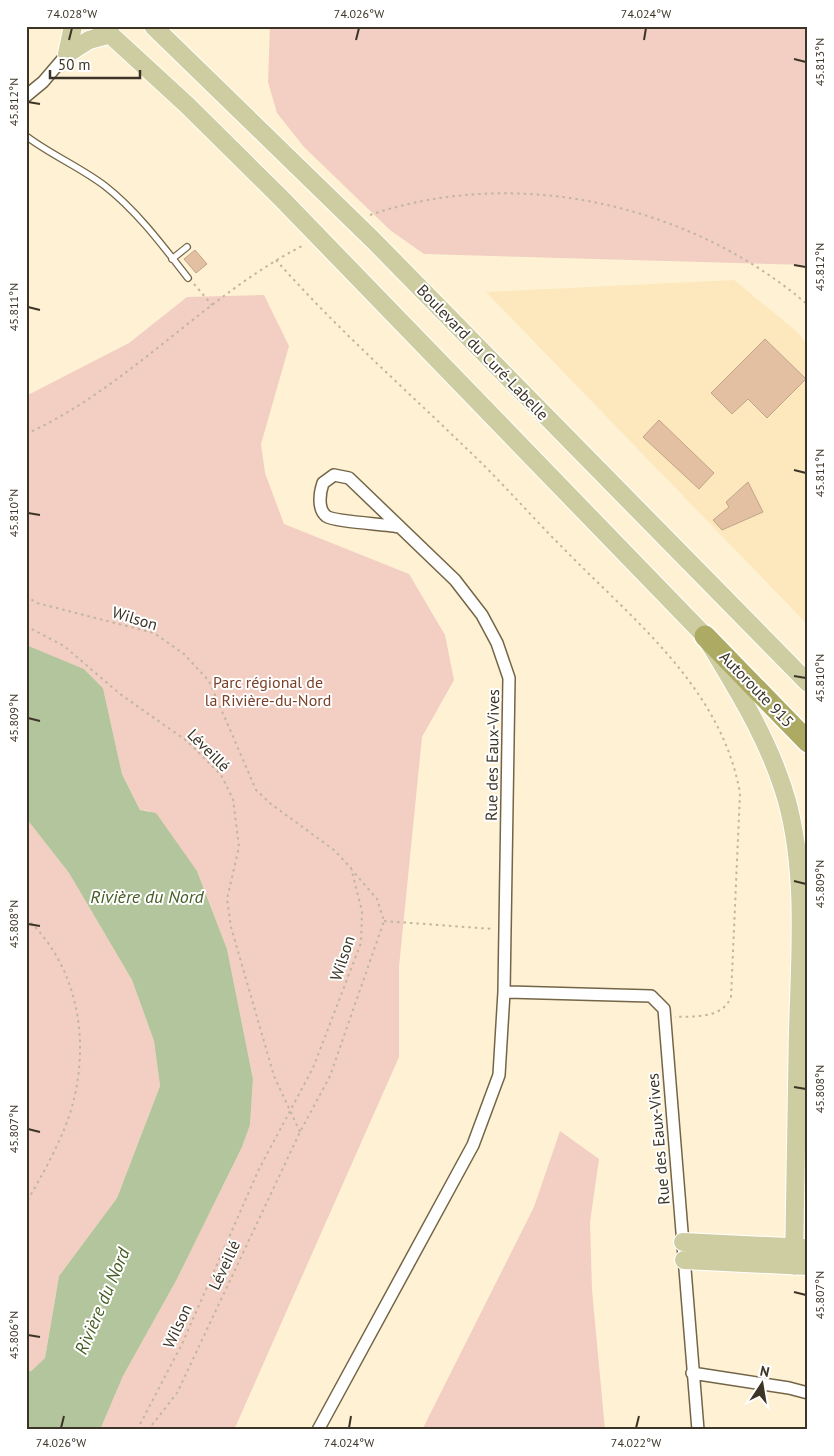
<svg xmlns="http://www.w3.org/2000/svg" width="834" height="1456" viewBox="0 0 834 1456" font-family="'PT Sans',sans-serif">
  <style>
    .built { fill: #fde8bd }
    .green { fill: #f2cfc2 }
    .water { fill: #b3c59d }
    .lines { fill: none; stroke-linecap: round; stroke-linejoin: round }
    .stream { stroke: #b3c59d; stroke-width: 4 }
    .building { fill: #e3c0a1; stroke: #c1a48a }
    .lane-casing { stroke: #746546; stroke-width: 8 }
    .street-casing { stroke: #746546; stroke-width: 14 }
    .primary-casing { stroke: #fff; stroke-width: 20 }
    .highway-casing { stroke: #fff; stroke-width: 24 }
    .path { stroke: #c1b69e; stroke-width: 2; stroke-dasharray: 2.5 4; stroke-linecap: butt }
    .lane { stroke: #fff; stroke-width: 5.5 }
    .street { stroke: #fff; stroke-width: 11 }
    .primary { stroke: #cecda1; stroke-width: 18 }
    .highway { stroke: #adab63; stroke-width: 21 }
    .ticks { fill: none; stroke: #3c3527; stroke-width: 2 }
    .labels { text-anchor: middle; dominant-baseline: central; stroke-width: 4; stroke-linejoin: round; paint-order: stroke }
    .street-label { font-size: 16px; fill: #3c3527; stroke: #fff }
    .park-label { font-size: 16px; fill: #7a4028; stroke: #fff }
    .water-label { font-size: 18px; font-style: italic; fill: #455d23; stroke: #fff }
    .neatline { fill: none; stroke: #3c3527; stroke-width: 2 }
    .ticks-label { font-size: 12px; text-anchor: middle; fill: #3c3527 }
  </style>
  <rect width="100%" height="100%" fill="#fef1d4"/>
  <path class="built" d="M 734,280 L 796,331 L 808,345 L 808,625 L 486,292 Z"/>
  <path class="green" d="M 270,26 L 808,26 L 808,265 L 424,254 L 390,230 L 304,147 L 277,113 L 268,82 Z
    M 264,295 L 289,346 L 261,444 L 265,473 L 284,524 L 409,574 L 445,635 L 454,680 L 422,737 L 399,967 L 399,1057 L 234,1430 L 100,1430 L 123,1376 L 177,1279 L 242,1147 L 250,1125 L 253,1079 L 227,949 L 197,871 L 149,811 L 140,810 L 122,774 L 103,688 L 84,669 L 26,646 L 26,396 L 129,343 L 187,297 Z
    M 26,818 L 69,873 L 132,980 L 154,1041 L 160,1086 L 117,1198 L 59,1276 L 45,1358 L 29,1373 L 26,1381 Z
    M 560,1131 L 599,1159 L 590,1222 L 592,1290 L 605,1430 L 422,1430 L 534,1207 Z"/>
  <path class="water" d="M 26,645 L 84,669 L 103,688 L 122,774 L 140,810 L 156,813 L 197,871 L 227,949 L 253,1079 L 250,1125 L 242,1147 L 177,1279 L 123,1376 L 100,1430 L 26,1430 L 26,1381 L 29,1373 L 45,1358 L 59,1276 L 117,1198 L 160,1086 L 154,1041 L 132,980 L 69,873 L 26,818 Z"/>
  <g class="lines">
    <path class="stream" d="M 26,1370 L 29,1373"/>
  </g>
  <path class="building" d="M 195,250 L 207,264 L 196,273 L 184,259 Z
    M 765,339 L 806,379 L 767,418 L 748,399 L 732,414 L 711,393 Z
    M 659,420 L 714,473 L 699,489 L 643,437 Z
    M 748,482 L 763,512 L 722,530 L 713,520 L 729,507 L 726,502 Z"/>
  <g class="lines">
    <g class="lane-casing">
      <path id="lane" d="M 26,136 C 51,155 80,167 105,186 C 137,211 163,246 188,278
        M 172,259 L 187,247"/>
    </g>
    <g class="street-casing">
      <path id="street" d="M 26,96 L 43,82 L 67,54
        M 504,992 L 651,996 L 664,1009 L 698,1430
        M 692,1373 L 789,1388 L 808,1393
        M 318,1430 L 473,1145 L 499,1075 L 504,992 L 509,678 L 497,643 L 482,615 L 455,580 L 349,478 L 334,475 L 323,483 C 320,492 317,508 326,516 C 334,522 386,524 400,527"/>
    </g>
    <g class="primary-casing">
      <path id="primary" d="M 101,26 L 187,105 L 281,198 L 705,636 C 737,689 770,741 787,801 C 807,875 800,955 798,1031 C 796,1109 796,1187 794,1266
        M 153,26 L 372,239 L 808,683
        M 67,54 L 89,40 L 111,34
        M 67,54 L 73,26
        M 683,1242 L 808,1248
        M 684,1260 L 808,1266"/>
    </g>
    <g class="highway-casing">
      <path id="highway" d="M 705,636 L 808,742"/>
    </g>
    <path class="path" d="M 370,215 C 516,165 691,204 808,305
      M 276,260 C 335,327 403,387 467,449 C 500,480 530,515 562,547 C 633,620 721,687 740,793 L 731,997 C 722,1019 695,1016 675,1017
      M 194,284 L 212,305
      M 26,434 C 128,388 203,297 302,246
      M 26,596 L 37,603 L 154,633 L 184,654 L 209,681 L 256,790 L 271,804 L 334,850 L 351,868 L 362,911 L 361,943 L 313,1068 L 259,1169 L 182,1344 L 137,1430
      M 26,626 L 64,646 L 120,694 L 187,741 L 221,775 L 233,799 L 239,847 L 227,899 L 231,927 L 274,1076 L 300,1132
      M 26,918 C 77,965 90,1037 73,1103 C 65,1135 43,1174 26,1203
      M 384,921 L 493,929
      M 148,1430 L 177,1393 L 300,1132 L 330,1076 L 384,921 L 377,899 L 352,870"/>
    <use href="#lane" class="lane"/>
    <use href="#street" class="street"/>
    <use href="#primary" class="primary"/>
    <use href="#highway" class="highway"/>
  </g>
  <path class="ticks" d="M 69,40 L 72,28M 356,40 L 359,28M 644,40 L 646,28M 794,59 L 806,62M 28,102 L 40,104M 794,265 L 806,267M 28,307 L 40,310M 794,470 L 806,473M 28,513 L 40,515M 794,676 L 806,678M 28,718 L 40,721M 794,881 L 806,884M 28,924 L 40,926M 794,1087 L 806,1089M 28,1129 L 40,1132M 794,1292 L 806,1295M 28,1335 L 40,1337M 61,1428 L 64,1416M 349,1428 L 351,1416M 636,1428 L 639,1416"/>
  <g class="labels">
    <g class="street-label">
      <text transform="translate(483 352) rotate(46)">Boulevard du Curé-Labelle</text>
      <text transform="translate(135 618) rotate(17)">Wilson</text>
      <text transform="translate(757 689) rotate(46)">Autoroute 915</text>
      <text transform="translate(209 750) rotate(45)">Léveillé</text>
      <text transform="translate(492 755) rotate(-89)">Rue des Eaux-Vives</text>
      <text transform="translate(342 958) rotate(-72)">Wilson</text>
      <text transform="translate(658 1139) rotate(-95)">Rue des Eaux-Vives</text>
      <text transform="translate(224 1265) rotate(-65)">Léveillé</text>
      <text transform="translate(177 1326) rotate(-65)">Wilson</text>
    </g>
    <g class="park-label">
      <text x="268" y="682">Parc régional de<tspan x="268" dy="18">la Rivière-du-Nord</tspan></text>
    </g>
    <g class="water-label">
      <text x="147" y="896">Rivière du Nord</text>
      <text transform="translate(102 1301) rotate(-67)">Rivière du Nord</text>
    </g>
  </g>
  <rect width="834" height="1456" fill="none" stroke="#ffffff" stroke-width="55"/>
  <g transform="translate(762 1384) rotate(12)" stroke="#ffffff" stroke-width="4" paint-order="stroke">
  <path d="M0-4L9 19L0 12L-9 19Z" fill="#3c3527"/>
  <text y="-8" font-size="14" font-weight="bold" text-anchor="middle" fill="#3c3527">N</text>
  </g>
  <path d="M50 70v8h90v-8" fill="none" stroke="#3c3527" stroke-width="2.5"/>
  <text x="58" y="70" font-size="15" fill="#3c3527" stroke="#ffffff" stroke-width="4" paint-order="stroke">50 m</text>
  <rect x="28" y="28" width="778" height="1400" class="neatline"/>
  <g class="ticks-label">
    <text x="72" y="18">74.028°W</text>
    <text x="359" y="18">74.026°W</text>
    <text x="646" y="18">74.024°W</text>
    <text transform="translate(820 62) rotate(-90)" y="4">45.813°N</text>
    <text transform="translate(14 102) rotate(-90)" y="4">45.812°N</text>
    <text transform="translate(820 267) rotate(-90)" y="4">45.812°N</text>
    <text transform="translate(14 307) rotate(-90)" y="4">45.811°N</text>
    <text transform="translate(820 473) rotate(-90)" y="4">45.811°N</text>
    <text transform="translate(14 513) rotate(-90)" y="4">45.810°N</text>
    <text transform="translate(820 678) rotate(-90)" y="4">45.810°N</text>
    <text transform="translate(14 718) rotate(-90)" y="4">45.809°N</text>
    <text transform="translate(820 884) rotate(-90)" y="4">45.809°N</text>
    <text transform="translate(14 924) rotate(-90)" y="4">45.808°N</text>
    <text transform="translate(820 1089) rotate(-90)" y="4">45.808°N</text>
    <text transform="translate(14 1129) rotate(-90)" y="4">45.807°N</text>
    <text transform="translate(820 1295) rotate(-90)" y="4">45.807°N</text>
    <text transform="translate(14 1335) rotate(-90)" y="4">45.806°N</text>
    <text x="61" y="1447">74.026°W</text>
    <text x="349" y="1447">74.024°W</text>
    <text x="636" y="1447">74.022°W</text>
  </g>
</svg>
